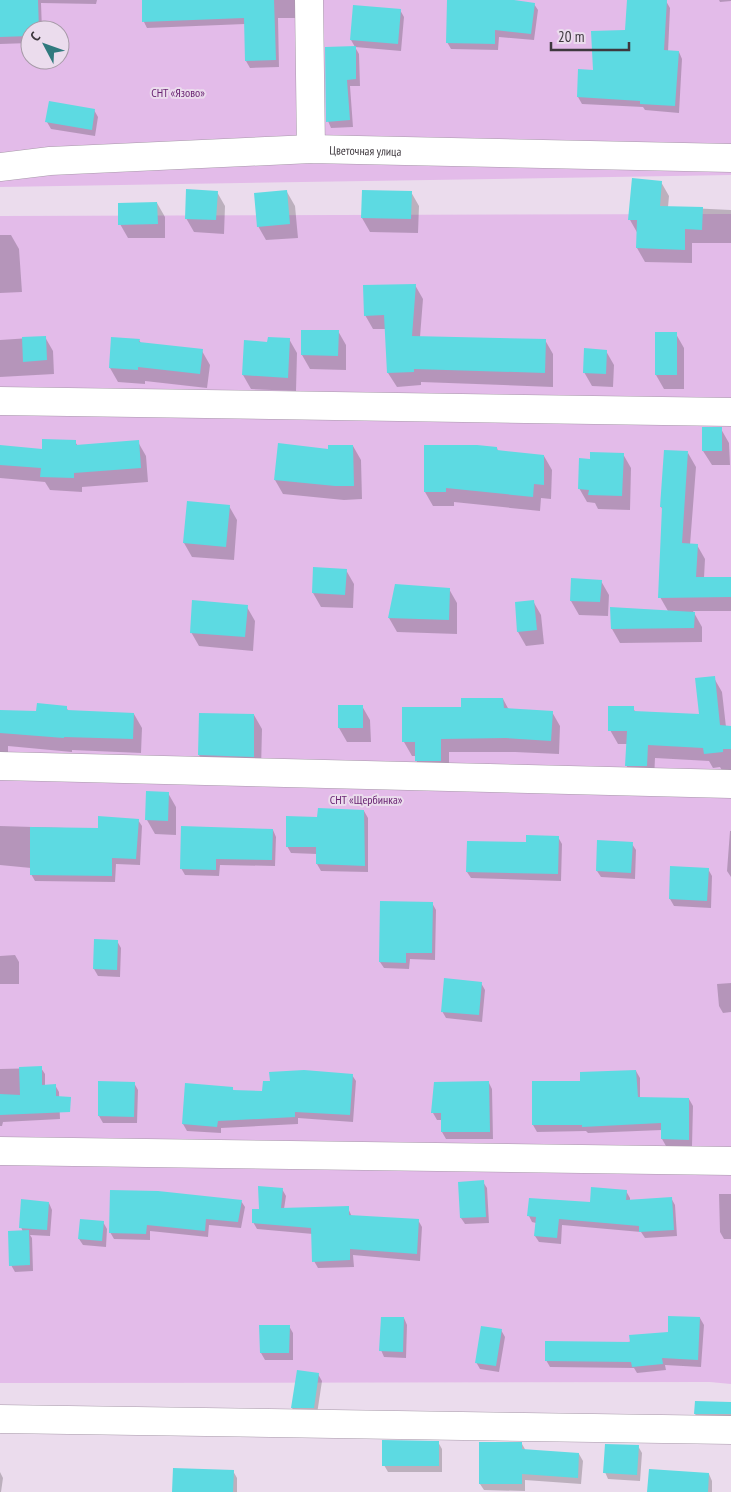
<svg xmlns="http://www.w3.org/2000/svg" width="731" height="1492" viewBox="0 0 731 1492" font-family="'PT Sans Narrow',sans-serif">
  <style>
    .green { fill: #e3bbe9; fill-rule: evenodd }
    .shadow { fill: #0003 }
    .building { fill: #5ddae2 }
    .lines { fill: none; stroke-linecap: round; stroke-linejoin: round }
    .minor-casing { stroke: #a799a9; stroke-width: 29 }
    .minor { stroke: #fff; stroke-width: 28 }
    .labels { text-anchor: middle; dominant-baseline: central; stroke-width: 4; stroke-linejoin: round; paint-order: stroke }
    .park-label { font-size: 12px; fill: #6a2673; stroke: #ebdced }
    .street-label { font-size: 12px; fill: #3e383e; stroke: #ebdced }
  </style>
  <rect width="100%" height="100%" fill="#ebdced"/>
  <path class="green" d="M 0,0 L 731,0 L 731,175 L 0,187 ZM 30,30 L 60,30 L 60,60 L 30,60 Z
    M 731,214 L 731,1384 L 710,1382 L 0,1383 L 0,216 Z"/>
  <path class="shadow" d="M 0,0 L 97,0 L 96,4 L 41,3 L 42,30 L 30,30 L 30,43 L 0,44 Z
    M 143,0 L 298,0 L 297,18 L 278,18 L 279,67 L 250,68 L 246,61 L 245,24 L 147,28 L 144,22 Z
    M 448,0 L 503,0 L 534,4 L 538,10 L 534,40 L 499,37 L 498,50 L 451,49 L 447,42 Z
    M 628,0 L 666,1 L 670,8 L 668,52 L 679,52 L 682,59 L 679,113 L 645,110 L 643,107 L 582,104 L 578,97 L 580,71 L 594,71 L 626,31 Z
    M 719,0 L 731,0 L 731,1 L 720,2 Z
    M 400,10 L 404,17 L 401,51 L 355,47 L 351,40 Z
    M 355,47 L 359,54 L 360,86 L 350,86 L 353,127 L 331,128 L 328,121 Z
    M 94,110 L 98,117 L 95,136 L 51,129 L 47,122 Z
    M 661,182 L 669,196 L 668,207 L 731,210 L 731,243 L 692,243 L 692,263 L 645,262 L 637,248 L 638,234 L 630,220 Z
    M 217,192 L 225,206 L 224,234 L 194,232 L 186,218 Z
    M 287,192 L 295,206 L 298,238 L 266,240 L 258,226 Z
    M 411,192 L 419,206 L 418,233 L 370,232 L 362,218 Z
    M 157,203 L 165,217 L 165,238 L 128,238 L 120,224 Z
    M 0,235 L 11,235 L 19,249 L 22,292 L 0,293 Z
    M 415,285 L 423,299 L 420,337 L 545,340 L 553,354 L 553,387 L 421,382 L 421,385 L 397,387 L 388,373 L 386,329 L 373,329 L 365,315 Z
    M 338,331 L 346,345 L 346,370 L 310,369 L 302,355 Z
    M 676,334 L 684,348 L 684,389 L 664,389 L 656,375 Z
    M 45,337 L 53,351 L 54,374 L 0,377 L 0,340 Z
    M 289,339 L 297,353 L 296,391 L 251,389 L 243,375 L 245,342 L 268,343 Z
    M 139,340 L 141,343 L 202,351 L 210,365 L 207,388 L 145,381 L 145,384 L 118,382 L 110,368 Z
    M 606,351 L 614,365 L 613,387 L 592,386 L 584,372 Z
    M 721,429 L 729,443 L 730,465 L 712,465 L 703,451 Z
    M 75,442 L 78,446 L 138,442 L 146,456 L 148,482 L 82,487 L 82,492 L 50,490 L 45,482 L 0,478 L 0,447 L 43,450 Z
    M 353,446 L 361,460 L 362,499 L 344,500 L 283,494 L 275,480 L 329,450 Z
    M 425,446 L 497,448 L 498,451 L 544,456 L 552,470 L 551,499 L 541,498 L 540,511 L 454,502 L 454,506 L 433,506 L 425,492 Z
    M 688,453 L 696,467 L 690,545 L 697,545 L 705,559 L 704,578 L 731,578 L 731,611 L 693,611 L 702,627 L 702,642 L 620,643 L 612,629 L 668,611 L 660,597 L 663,510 L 661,507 Z
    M 623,454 L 631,468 L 630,510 L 598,509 L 595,503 L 587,502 L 579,488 L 591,461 Z
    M 229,506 L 237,520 L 234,560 L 192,557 L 184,543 Z
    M 346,570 L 354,584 L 353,608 L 321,607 L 313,593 Z
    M 601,581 L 609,595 L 608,616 L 579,615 L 571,601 Z
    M 449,589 L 457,603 L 457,634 L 397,632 L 389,618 Z
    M 533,601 L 541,615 L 544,644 L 526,646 L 518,632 Z
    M 247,607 L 255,621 L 253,651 L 199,646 L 191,632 Z
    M 714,678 L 722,692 L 726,727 L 731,727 L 731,777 L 725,776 L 720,767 L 713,768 L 709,761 L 655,758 L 654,780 L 634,779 L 626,765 L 627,744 L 618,744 L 610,730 L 633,708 L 636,713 L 701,716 Z
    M 503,699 L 509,710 L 552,712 L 560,726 L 559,754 L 515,752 L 449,752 L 449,775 L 424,774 L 416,760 L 416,756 L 412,756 L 404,742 Z
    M 362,706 L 370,720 L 371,742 L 347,742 L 339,728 Z
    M 66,707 L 69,712 L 134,714 L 142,728 L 141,753 L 72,750 L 72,752 L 8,746 L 8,756 L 0,756 L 0,711 L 37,712 Z
    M 254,715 L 262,729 L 261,770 L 207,769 L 199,755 Z
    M 168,793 L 176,807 L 176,835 L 155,834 L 147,820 Z
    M 364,811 L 368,818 L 368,872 L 321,871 L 317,864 L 317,854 L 291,853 L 287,846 L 319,818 Z
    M 138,820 L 142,826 L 140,865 L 116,864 L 115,882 L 35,881 L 31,874 L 31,868 L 0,865 L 0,826 L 99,829 Z
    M 273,830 L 276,837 L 275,866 L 220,865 L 219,876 L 185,875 L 181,868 Z
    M 730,831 L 731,831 L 731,877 L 727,871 Z
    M 558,837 L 562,844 L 561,881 L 471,878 L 467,872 L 527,843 Z
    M 632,844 L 636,850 L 635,879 L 601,877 L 597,871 Z
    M 708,869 L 712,876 L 711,908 L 674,906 L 670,899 Z
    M 432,903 L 436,910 L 435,960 L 410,959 L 409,969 L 384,968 L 380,962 Z
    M 95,941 L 117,941 L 121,948 L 120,977 L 98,976 L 94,969 Z
    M 15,955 L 19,962 L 19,984 L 0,984 L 0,956 Z
    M 481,983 L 485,990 L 482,1022 L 446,1018 L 442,1011 Z
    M 731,983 L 731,1012 L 723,1013 L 719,1006 L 717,984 Z
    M 41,1068 L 45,1074 L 45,1086 L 55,1085 L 59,1092 L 60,1119 L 3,1122 L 2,1126 L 0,1126 L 0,1069 Z
    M 636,1071 L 640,1078 L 640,1099 L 689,1099 L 693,1106 L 692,1146 L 666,1146 L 662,1139 L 662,1130 L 588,1133 L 586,1131 L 537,1132 L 533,1125 L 582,1082 Z
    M 352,1075 L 356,1081 L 353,1122 L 298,1118 L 298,1124 L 221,1128 L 221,1133 L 187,1131 L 183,1124 L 232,1088 L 234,1091 L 264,1093 Z
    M 134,1083 L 138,1090 L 137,1123 L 103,1123 L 99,1116 Z
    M 436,1083 L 489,1083 L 492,1089 L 493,1139 L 446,1139 L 442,1132 L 442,1120 L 437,1120 L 433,1113 Z
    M 483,1182 L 487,1188 L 489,1223 L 465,1224 L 461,1218 Z
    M 282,1189 L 286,1196 L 284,1209 L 348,1208 L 352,1217 L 418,1220 L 422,1227 L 420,1261 L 353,1255 L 354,1267 L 318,1268 L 314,1261 L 313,1234 L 257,1229 L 253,1222 Z
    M 626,1191 L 630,1198 L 630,1201 L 671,1198 L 675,1205 L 677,1236 L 645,1238 L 641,1232 L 562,1225 L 561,1244 L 539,1242 L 535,1236 L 536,1223 L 532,1222 L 529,1216 L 591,1203 Z
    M 719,1194 L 731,1194 L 731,1239 L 724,1239 L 720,1232 Z
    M 241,1201 L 245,1207 L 241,1228 L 209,1225 L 208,1237 L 150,1231 L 150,1240 L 114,1239 L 110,1232 Z
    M 49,1203 L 52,1210 L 50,1236 L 30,1235 L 32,1238 L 33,1271 L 15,1272 L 11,1265 L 23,1232 L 21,1227 Z
    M 103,1222 L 107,1229 L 106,1247 L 83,1245 L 79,1239 Z
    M 404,1318 L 407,1325 L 406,1358 L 384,1357 L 381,1350 Z
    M 700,1318 L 704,1325 L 701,1367 L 665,1365 L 666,1370 L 637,1373 L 634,1368 L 550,1367 L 546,1360 L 669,1333 Z
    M 261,1326 L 289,1326 L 293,1333 L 293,1360 L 265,1360 L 261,1353 Z
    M 501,1330 L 505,1337 L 499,1372 L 480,1369 L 476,1362 Z
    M 318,1374 L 322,1381 L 317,1414 L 296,1414 L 292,1408 Z
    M 731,1404 L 731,1421 L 699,1420 L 695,1414 Z
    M 438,1442 L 442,1449 L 442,1472 L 388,1472 L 384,1465 Z
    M 522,1444 L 526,1451 L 579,1454 L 583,1461 L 581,1484 L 525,1480 L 525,1491 L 484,1490 L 480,1484 Z
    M 638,1446 L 642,1453 L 640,1481 L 608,1479 L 605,1472 Z
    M 233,1471 L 237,1478 L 237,1492 L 173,1492 Z
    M 0,1472 L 3,1478 L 1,1492 L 0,1492 Z
    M 709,1474 L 712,1481 L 712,1492 L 649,1492 Z"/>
  <path class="building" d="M 0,0 L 38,0 L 39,30 L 30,30 L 30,36 L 0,37 Z
    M 142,0 L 274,0 L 276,60 L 245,61 L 244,18 L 142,22 Z
    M 447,0 L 514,0 L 535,3 L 531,34 L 495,30 L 495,44 L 446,43 Z
    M 627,0 L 667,0 L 664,50 L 679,51 L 675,106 L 640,104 L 640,101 L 577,97 L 578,69 L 593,70 L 591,31 L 625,30 Z
    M 353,5 L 401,9 L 398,44 L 350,40 Z
    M 356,46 L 356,79 L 347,80 L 350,120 L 326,122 L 325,47 Z
    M 49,101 L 95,109 L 92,130 L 45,122 Z
    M 632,178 L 662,181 L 660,206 L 703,207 L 702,230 L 685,229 L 685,250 L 636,248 L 637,220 L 628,220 Z
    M 186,189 L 218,191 L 216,220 L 185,219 Z
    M 287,190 L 290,224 L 257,227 L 254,193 Z
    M 362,190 L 412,191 L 411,219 L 361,218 Z
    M 157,202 L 158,224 L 118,225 L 118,203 Z
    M 416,284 L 412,336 L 546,339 L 545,373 L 414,369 L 414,372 L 387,373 L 384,315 L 364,316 L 363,285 Z
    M 301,330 L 339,330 L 338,356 L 301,355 Z
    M 655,332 L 677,332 L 677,375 L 655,375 Z
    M 46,336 L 47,360 L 23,362 L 22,337 Z
    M 111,337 L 140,339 L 139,342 L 203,349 L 200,374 L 138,367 L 138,370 L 109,368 Z
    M 268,337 L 290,338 L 288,378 L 242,375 L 244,340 L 267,342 Z
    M 584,348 L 607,350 L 606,374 L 583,373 Z
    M 702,427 L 722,427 L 722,451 L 702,451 Z
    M 42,439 L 76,440 L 76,445 L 139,440 L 141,468 L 74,473 L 74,478 L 40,477 L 41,468 L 0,465 L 0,445 L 42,449 Z
    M 278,443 L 328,449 L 328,445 L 353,445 L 354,486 L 335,486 L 274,480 Z
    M 424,445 L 477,445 L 497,447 L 497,450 L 544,455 L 544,485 L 534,484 L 533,497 L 446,488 L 446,492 L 424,492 Z
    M 664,450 L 688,451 L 682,543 L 698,544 L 696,577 L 731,577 L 731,597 L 658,598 L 662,507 L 660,507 Z
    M 590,452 L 624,453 L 622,496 L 588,495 L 589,490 L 578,489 L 579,458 L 590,459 Z
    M 187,501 L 230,505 L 226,547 L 183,543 Z
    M 313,567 L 347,569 L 345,595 L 312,593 Z
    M 571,578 L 602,580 L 600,602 L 570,601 Z
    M 395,584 L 450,588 L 449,620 L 388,618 Z
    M 192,600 L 248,605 L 245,637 L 190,633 Z
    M 534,600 L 537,630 L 517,632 L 515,602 Z
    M 610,607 L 695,612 L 694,628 L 611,629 Z
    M 715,676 L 720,725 L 731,726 L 731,749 L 723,749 L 723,752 L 704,754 L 703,748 L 648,745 L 647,766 L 625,766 L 627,731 L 608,731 L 608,706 L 634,706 L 634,711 L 699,714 L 695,678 Z
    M 461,698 L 503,698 L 504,708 L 553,711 L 551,741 L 506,738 L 441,739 L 441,761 L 415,761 L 415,742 L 402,742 L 402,707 L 461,707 Z
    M 37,703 L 67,706 L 67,710 L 134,713 L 133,739 L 64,737 L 64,738 L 0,733 L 0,710 L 36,711 Z
    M 338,705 L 363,705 L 363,728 L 338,728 Z
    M 199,713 L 254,714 L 254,757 L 198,755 Z
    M 146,791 L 169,792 L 168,821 L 145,820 Z
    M 318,808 L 364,810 L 365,866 L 316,864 L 316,847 L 286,847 L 286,816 L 317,817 Z
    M 98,816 L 139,819 L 136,859 L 112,858 L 112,876 L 30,875 L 30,827 L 98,828 Z
    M 181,826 L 273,829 L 272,860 L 216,859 L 216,870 L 180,869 Z
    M 526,835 L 559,836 L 558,874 L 466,872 L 467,841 L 526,842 Z
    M 597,840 L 633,842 L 631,873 L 596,871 Z
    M 670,866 L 709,868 L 707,901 L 669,899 Z
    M 380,901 L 433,902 L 432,953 L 406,953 L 406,963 L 379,962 Z
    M 94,939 L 118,940 L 117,970 L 93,969 Z
    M 444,978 L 482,982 L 479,1015 L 441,1012 Z
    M 42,1066 L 42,1085 L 56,1084 L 56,1096 L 71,1097 L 70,1112 L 0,1115 L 0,1094 L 20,1095 L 19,1067 Z
    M 304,1070 L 353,1074 L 350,1115 L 295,1112 L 295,1117 L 218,1121 L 217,1127 L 182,1124 L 185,1083 L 233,1087 L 233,1090 L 262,1091 L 263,1081 L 270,1081 L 269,1072 Z
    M 636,1070 L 638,1097 L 689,1098 L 689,1140 L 661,1139 L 661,1123 L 582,1127 L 582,1125 L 532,1125 L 532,1081 L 580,1081 L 580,1072 Z
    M 98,1081 L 135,1082 L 134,1117 L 98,1116 Z
    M 489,1081 L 490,1132 L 441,1132 L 441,1113 L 431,1113 L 434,1082 Z
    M 484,1180 L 486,1217 L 460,1218 L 458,1182 Z
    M 258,1186 L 283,1188 L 281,1208 L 349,1206 L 349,1215 L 419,1219 L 417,1254 L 350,1249 L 350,1260 L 312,1262 L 311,1228 L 252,1223 L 252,1209 L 259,1209 Z
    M 591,1187 L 627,1190 L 626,1200 L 672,1197 L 674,1230 L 639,1232 L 639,1226 L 559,1219 L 557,1238 L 534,1236 L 536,1217 L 527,1216 L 529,1198 L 590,1202 Z
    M 110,1190 L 158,1191 L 242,1200 L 238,1222 L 206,1219 L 205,1231 L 147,1225 L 146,1234 L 109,1233 Z
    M 21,1199 L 49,1202 L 47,1230 L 19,1228 Z
    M 80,1219 L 104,1221 L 102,1241 L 78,1239 Z
    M 29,1230 L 30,1265 L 9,1266 L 8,1231 Z
    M 668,1316 L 700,1317 L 698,1360 L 662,1358 L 663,1364 L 632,1367 L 631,1362 L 545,1361 L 545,1341 L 630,1342 L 629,1335 L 668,1332 Z
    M 381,1317 L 404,1317 L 403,1352 L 379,1351 Z
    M 259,1325 L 290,1325 L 289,1353 L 260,1353 Z
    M 481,1326 L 502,1329 L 496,1366 L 475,1363 Z
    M 297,1370 L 319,1373 L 314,1408 L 291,1408 Z
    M 695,1401 L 731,1402 L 731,1414 L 694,1414 Z
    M 382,1440 L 439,1441 L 439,1466 L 382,1466 Z
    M 479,1442 L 522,1442 L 522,1449 L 579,1453 L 578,1478 L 522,1474 L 522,1484 L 479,1484 Z
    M 605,1444 L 639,1445 L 637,1475 L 603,1473 Z
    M 173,1468 L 234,1470 L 233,1492 L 172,1492 Z
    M 649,1469 L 709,1473 L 708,1492 L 647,1492 Z"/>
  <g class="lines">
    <g class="minor-casing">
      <g id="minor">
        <path d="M 309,0 L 311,149"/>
        <path id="s1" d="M 0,167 L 50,161 L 311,149 L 731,158"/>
        <path d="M 0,401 L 731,412"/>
        <path d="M 0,766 L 731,784"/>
        <path d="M 0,1151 L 731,1161"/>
        <path d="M 0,1419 L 731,1430"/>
      </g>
    </g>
    <use href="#minor" class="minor"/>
  </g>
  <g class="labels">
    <g class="park-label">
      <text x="178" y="92">СНТ «Язово»</text>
      <text x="366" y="799">СНТ «Щербинка»</text>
    </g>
    <g class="street-label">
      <text stroke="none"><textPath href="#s1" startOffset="366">Цветочная улица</textPath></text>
    </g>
  </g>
  <g transform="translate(45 45) rotate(311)"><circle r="24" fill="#ebdced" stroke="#a69aa7"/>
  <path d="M0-4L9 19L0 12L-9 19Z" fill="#30797e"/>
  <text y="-8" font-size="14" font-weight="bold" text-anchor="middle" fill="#3e383e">С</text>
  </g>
  <path d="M551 42v8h78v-8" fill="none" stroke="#3e383e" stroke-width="2.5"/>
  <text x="558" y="42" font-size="15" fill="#3e383e" stroke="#ebdced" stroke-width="4" paint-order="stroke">20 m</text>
</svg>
